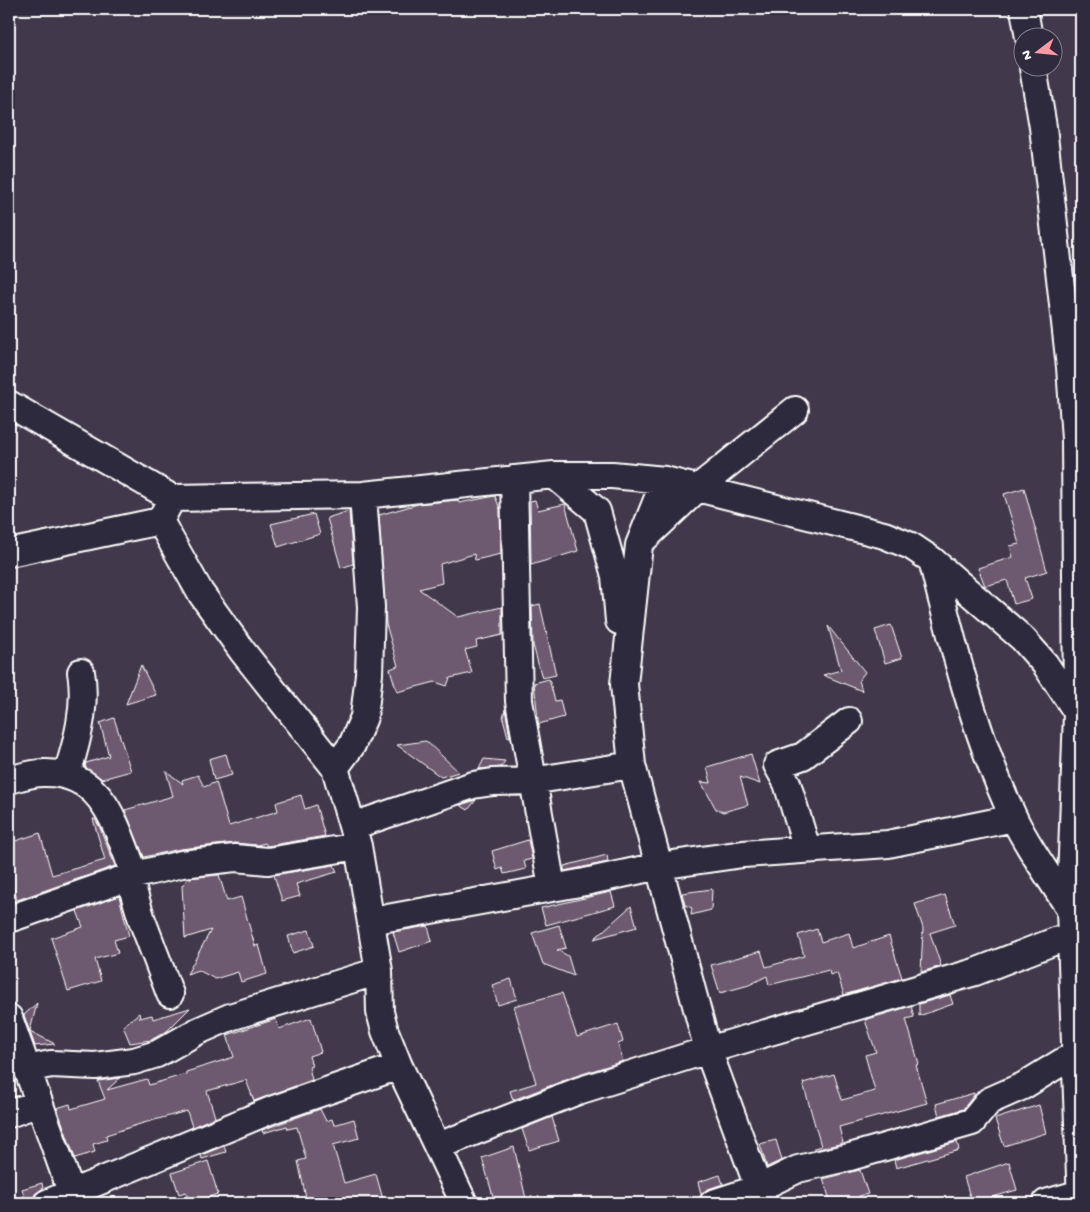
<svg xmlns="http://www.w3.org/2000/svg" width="1090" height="1212" viewBox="0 0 1090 1212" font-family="'Gochi Hand',sans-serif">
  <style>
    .building { fill: #6e5a70; stroke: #fff }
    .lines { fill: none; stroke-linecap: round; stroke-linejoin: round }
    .minor-casing { stroke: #fff; stroke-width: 30 }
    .minor { stroke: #2f2a3d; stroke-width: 26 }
  </style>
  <rect width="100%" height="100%" fill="#42384c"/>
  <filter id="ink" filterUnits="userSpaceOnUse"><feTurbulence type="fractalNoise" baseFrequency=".02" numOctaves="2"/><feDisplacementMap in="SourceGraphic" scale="10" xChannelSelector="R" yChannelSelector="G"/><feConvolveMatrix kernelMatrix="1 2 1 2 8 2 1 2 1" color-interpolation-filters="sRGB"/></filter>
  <g filter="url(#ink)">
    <path class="building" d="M 1024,488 L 1047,571 L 1025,578 L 1032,599 L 1014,604 L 1007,580 L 985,586 L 978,568 L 1013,557 L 1010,546 L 1019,544 L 1004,494 Z
      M 495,496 L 500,509 L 501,554 L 475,560 L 474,554 L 440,564 L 442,583 L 419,589 L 458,617 L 502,607 L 502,635 L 476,641 L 477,647 L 465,650 L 472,673 L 450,678 L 447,686 L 435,682 L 397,692 L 390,669 L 398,666 L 386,624 L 379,515 L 418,504 L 458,500 L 459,503 Z
      M 535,500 L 538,510 L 565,504 L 578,551 L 531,565 L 530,501 Z
      M 349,511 L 353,564 L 341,568 L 327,518 Z
      M 314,514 L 320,534 L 278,547 L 271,524 Z
      M 540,604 L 556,675 L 542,678 L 533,645 L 532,606 Z
      M 891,625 L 902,658 L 885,663 L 875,630 Z
      M 828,626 L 865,672 L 859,680 L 862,691 L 823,675 L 841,670 Z
      M 141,665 L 156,695 L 126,704 Z
      M 549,679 L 555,701 L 560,700 L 564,717 L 539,724 L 539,728 L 534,683 Z
      M 505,709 L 510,737 L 508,737 L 503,718 Z
      M 114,718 L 131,771 L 102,779 L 85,767 L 86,763 L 109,756 L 100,723 Z
      M 426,741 L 459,772 L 441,777 L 397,745 Z
      M 226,754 L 232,775 L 214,780 L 209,759 Z
      M 751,754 L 760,784 L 740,777 L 748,805 L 723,812 L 716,809 L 701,782 L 711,783 L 707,767 Z
      M 484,759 L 505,761 L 501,767 L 479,769 Z
      M 166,771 L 183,784 L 182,780 L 198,775 L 204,787 L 216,782 L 229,826 L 278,811 L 276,803 L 278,802 L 301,795 L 305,809 L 316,805 L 325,836 L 267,846 L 265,843 L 257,845 L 234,843 L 180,849 L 144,857 L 125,810 L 173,796 Z
      M 476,800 L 468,810 L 460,805 Z
      M 93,819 L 95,819 L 100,828 L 115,866 L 17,900 L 9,871 L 9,843 L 40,833 L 52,875 L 105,860 Z
      M 528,840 L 532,859 L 524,861 L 526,869 L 504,874 L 502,868 L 497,870 L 492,851 Z
      M 607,855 L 608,862 L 564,871 L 564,866 Z
      M 334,865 L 337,872 L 296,884 L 300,896 L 282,901 L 274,875 Z
      M 219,875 L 227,901 L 241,897 L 255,946 L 259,945 L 267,974 L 241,982 L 238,972 L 215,979 L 198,970 L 187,974 L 211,930 L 185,938 L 182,886 L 188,878 Z
      M 712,889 L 711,910 L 691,915 L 692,908 L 685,905 L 682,893 Z
      M 611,892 L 615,906 L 546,925 L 541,908 Z
      M 945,895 L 955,925 L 930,933 L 941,966 L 921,972 L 923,928 L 915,904 Z
      M 119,896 L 129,936 L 114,940 L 118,953 L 95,959 L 101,981 L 68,991 L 51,938 L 83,927 L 77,911 Z
      M 631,906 L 637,927 L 594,939 Z
      M 559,925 L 566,948 L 557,950 L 568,956 L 574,976 L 543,964 L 532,933 Z
      M 428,926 L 432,941 L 399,952 L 393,932 Z
      M 817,929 L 821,942 L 849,933 L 853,948 L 889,936 L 902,978 L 844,995 L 837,973 L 830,975 L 829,970 L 769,985 L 767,976 L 749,985 L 720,993 L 711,965 L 761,951 L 766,967 L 804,956 L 798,935 Z
      M 309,930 L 314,946 L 293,953 L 288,936 Z
      M 511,979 L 517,999 L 498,1005 L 492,985 Z
      M 562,993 L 577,1037 L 618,1024 L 623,1042 L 618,1044 L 623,1061 L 573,1077 L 513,1100 L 510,1091 L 536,1083 L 514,1006 Z
      M 950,995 L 953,1004 L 919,1016 L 919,1004 Z
      M 37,1003 L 30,1031 L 55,1044 L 35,1046 L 24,1015 Z
      M 911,1006 L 914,1017 L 906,1019 L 919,1064 L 916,1065 L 927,1103 L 839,1127 L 843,1143 L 814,1150 L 814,1148 L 821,1146 L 803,1083 L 834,1074 L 842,1100 L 875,1091 L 865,1055 L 876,1052 L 865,1020 Z
      M 190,1008 L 167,1031 L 151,1040 L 130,1043 L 123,1026 L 139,1013 L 140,1018 L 152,1015 L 153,1019 Z
      M 311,1018 L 321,1052 L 309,1056 L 312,1066 L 309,1067 L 312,1080 L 254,1101 L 246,1080 L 207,1091 L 215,1117 L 192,1127 L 187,1111 L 140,1124 L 106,1135 L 107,1140 L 93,1144 L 95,1152 L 75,1158 L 57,1108 L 70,1104 L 71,1109 L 105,1099 L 98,1081 L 120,1078 L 107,1090 L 147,1079 L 149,1085 L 186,1074 L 186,1072 L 234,1057 L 227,1035 L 276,1019 L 279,1029 Z
      M 974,1093 L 974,1095 L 963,1109 L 939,1116 L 936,1104 Z
      M 1039,1105 L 1046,1133 L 1004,1146 L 995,1119 Z
      M 320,1109 L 326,1121 L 332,1119 L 334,1125 L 354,1119 L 359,1138 L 333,1145 L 344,1183 L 376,1174 L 384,1203 L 307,1203 L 298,1161 L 306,1159 L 297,1127 L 288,1129 L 287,1126 L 263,1133 L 262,1130 Z
      M 552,1117 L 559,1141 L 529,1150 L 522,1129 Z
      M 776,1140 L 782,1160 L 767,1167 L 760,1144 Z
      M 957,1142 L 959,1150 L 896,1168 L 894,1160 Z
      M 224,1146 L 226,1152 L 202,1159 L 201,1155 Z
      M 514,1147 L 527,1203 L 495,1203 L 482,1158 Z
      M 208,1161 L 218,1194 L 189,1203 L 186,1192 L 179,1194 L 172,1173 Z
      M 1009,1162 L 1017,1190 L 972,1203 L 964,1177 Z
      M 860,1170 L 868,1194 L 859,1196 L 861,1203 L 831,1203 L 823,1179 Z
      M 720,1175 L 723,1184 L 708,1189 L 701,1194 L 698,1182 Z
      M 42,1183 L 43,1188 L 35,1194 L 32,1203 L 26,1203 L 22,1189 Z"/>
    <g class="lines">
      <g class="minor-casing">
        <path id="minor" d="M 1024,9 L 1029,38
          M 1033,68 L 1043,127 L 1070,367 L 1075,439 L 1077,713 L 1070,910 L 1081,1203
          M 9,404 L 172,498 L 363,495 L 554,475 L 612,475 L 665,480 L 884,535 L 911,546 L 932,560 C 953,646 975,735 1013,816 C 1028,849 1052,879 1070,910
          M 554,475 L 597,511 L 615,576 L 619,621
          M 514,479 L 519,701 L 552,887
          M 665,480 L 639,545 L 624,684 L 632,765 L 708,1050 L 764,1203
          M 172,498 L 160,521 L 200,592 L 243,652 L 335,768 L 358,846 L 379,971 L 380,1012 L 385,1031 L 399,1066 L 464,1203
          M 646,537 L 698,488 L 795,410
          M 9,553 L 160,521
          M 932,560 L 1023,639 L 1045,664 L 1079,715
          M 335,768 L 352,745 L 364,717 L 369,674 L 371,607 L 363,495
          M 67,774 C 77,742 87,706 81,672
          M 9,780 C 20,777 32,773 43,773 C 105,771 116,828 135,875
          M 353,826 L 473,785 L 493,782 L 532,781 L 632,765
          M 807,849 L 787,783 L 777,765 L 803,756 L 849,721
          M 129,877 L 142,920 L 170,994
          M 9,919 L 135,875 L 182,864 L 235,858 L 268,861 L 358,846
          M 371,921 L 585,882 L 659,866 L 743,854 L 888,844 L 1014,818
          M 9,1018 L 75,1203
          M 27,1069 L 51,1064 L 95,1066 L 134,1061 L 157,1054 L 198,1031 L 230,1017 L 379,971
          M 9,1114 L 39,1103
          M 438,1146 L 578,1091 L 708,1050 L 975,972 L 1071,935
          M 47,1203 L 274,1109 L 399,1066
          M 713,1203 L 759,1188 L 798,1169 L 850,1157 L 972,1122 L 989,1101 L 1023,1086 L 1075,1054
          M 1046,1203 L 1081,1193"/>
      </g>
      <use href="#minor" class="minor"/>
    </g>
  </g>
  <rect width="1090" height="1212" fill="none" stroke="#2f2a3d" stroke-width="30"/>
  <rect x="15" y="15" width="1060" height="1182" fill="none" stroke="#fff" stroke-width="2" filter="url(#ink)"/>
  <g transform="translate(1038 52) rotate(254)"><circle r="24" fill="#2f2a3d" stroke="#827f8b"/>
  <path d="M0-4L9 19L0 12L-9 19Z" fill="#ff9aa2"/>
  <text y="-8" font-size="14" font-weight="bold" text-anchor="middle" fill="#ffffff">N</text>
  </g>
</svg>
